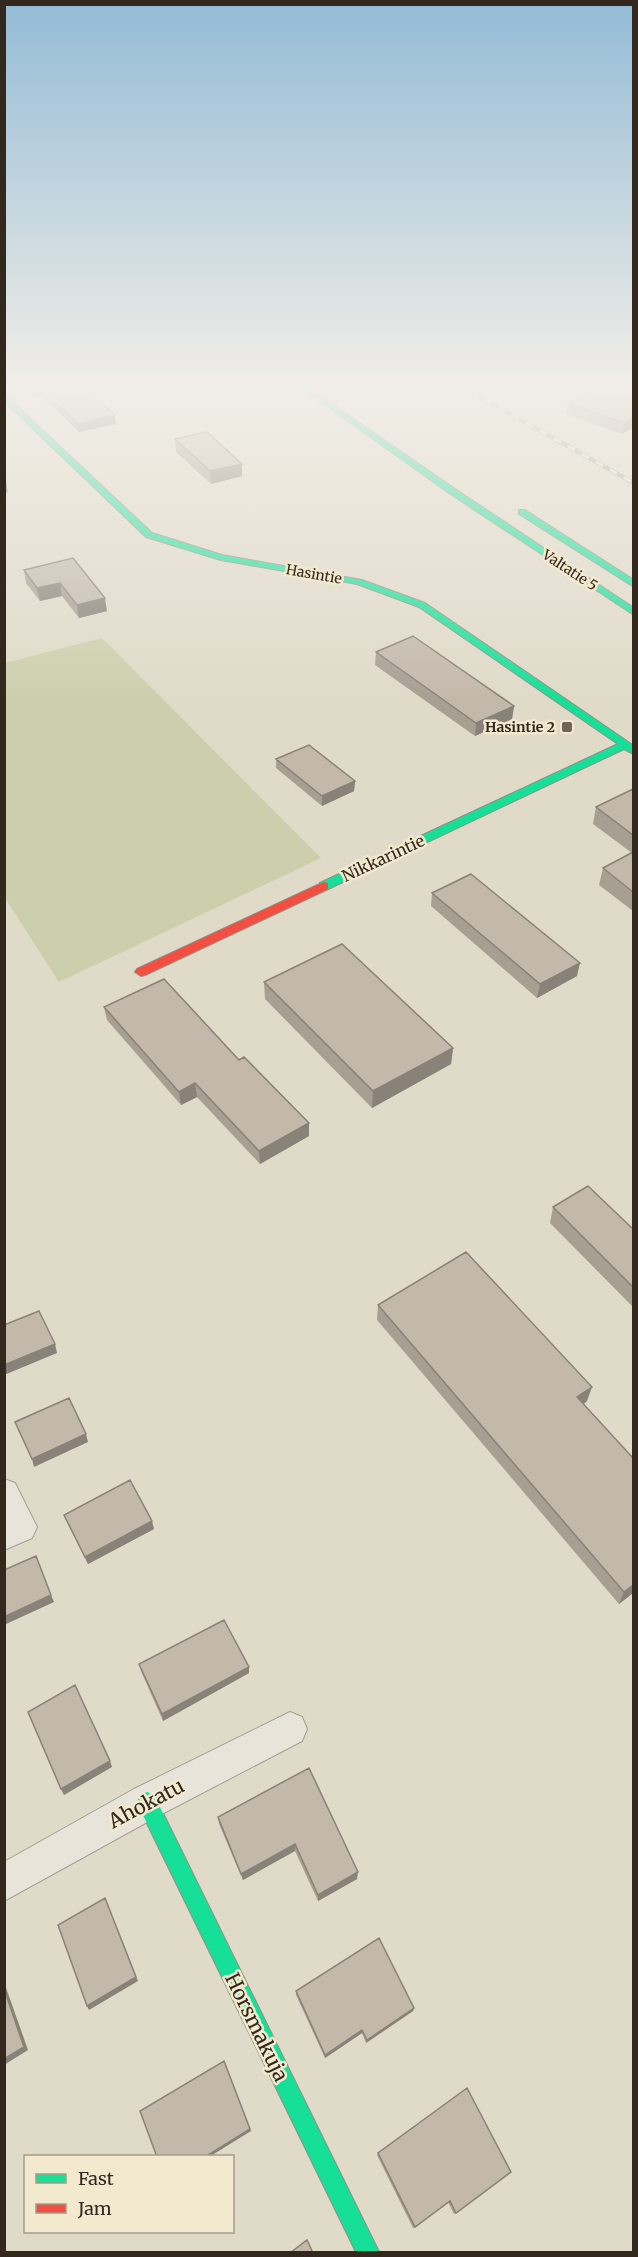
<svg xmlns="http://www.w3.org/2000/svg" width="638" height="2257" viewBox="0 0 638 2257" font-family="Merriweather,serif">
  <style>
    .green { fill: #cdcfac }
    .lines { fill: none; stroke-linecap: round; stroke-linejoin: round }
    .street-casing { stroke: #a59f93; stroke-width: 2 }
    .fast-casing { stroke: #948e83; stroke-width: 2 }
    .jam-casing { stroke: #948e83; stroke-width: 2 }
    .street { fill: #e8e4da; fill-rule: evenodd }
    .fast { fill: #16e098; fill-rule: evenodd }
    .jam { fill: #f24e42; fill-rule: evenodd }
    .rail-casing { stroke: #a8a49b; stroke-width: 4.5 }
    .rail { stroke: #f2e9cf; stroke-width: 3; stroke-dasharray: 8; stroke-linecap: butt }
    .wall { fill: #a89f93 }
    .shaded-wall { fill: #888278 }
    .building { fill: #c3b9ab; stroke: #888278; stroke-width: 1.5 }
    .poi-dot { fill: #6f6659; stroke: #f2e9cf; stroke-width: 2 }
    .labels { text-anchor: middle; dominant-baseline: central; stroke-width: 5; stroke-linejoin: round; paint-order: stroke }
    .far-street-label { font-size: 14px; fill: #32281d; stroke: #f2e9cf }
    .far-poi-label { font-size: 14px; font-weight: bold; fill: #32281d; stroke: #f2e9cf; text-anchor: end }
    .street-label { font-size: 16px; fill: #32281d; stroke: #f2e9cf }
    .near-street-label { font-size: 20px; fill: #32281d; stroke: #f2e9cf }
  </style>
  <rect width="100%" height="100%" fill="#e0dac9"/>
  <path class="green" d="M 102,638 L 321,858 L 59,982 L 5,898 L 5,663 Z"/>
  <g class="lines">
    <g class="street-casing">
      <path id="street" d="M 4,1479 L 15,1483 L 37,1527 L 32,1538 L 4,1550 Z
        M 290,1712 L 302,1717 L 307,1729 L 302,1741 L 160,1815 L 4,1901 L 4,1862 L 134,1789 Z"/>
    </g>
    <g class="fast-casing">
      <path id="fast" d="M 296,384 L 303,384 L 458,491 L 634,608 L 634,615 L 452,495 Z
        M 4,394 L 152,533 L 222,555 L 362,580 L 425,603 L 634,746 L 634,754 L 624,749 L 328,889 L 320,889 L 320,883 L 618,744 L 419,607 L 357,584 L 221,560 L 146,537 L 4,401 Z
        M 519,510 L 525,510 L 634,580 L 634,587 L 519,514 Z
        M 147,1792 L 154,1795 L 379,2252 L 356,2252 L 140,1809 L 137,1802 L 140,1795 Z"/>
    </g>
    <g class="jam-casing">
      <path id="jam" d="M 324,882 L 328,883 L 328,889 L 145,975 L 141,976 L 135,972 L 137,969 Z"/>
    </g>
    <use href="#street" class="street"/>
    <use href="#fast" class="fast"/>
    <use href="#jam" class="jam"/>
    <g class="rail-casing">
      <path id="rail" d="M 456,384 L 634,483"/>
    </g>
    <use href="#rail" class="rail"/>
  </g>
  <path class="wall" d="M 24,384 L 105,384 L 85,389 L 116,424 L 79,432 L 42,397 L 37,398 Z
    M 633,384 L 622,434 L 566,414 L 568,403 Z
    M 175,439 L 242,476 L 211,484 L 176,452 Z
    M 73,558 L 107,611 L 79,618 L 62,596 L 40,601 L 26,583 L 24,570 Z
    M 376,652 L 514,706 L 512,719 L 475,736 L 375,665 Z
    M 276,759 L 355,781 L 354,791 L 322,806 L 276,768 Z
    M 633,789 L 633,911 L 599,885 L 603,868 L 632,853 L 593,824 L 596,807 Z
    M 432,893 L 577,976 L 537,998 L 431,906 Z
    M 264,982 L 453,1048 L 451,1064 L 372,1108 L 265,999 Z
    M 104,1007 L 239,1060 L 309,1136 L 260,1164 L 197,1097 L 181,1105 L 107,1020 Z
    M 553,1207 L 633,1229 L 633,1307 L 550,1223 Z
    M 378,1305 L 587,1401 L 584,1404 L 633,1593 L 619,1604 L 377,1320 Z
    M 64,1515 L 154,1529 L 88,1564 L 67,1522 Z
    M 139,1664 L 249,1673 L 163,1721 L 141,1671 Z
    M 309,1768 L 357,1879 L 318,1901 L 295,1851 L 243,1880 L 219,1824 L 218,1817 Z
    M 296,1991 L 414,2008 L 413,2011 L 366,2043 L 362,2033 L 325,2058 L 296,1995 Z
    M 467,2088 L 456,2213 L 454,2214 L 448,2202 L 413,2228 L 377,2155 L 378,2153 Z"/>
  <path class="shaded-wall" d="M 78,384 L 105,384 L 79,390 Z
    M 40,389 L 42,397 L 37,398 L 35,390 Z
    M 115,415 L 116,424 L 79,432 L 78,424 Z
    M 633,417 L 633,428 L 622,434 L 624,423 Z
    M 242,464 L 242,476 L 211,484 L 210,471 Z
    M 4,480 L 6,480 L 8,492 L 4,493 Z
    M 60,583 L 62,596 L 40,601 L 37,588 Z
    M 105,598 L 107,611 L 79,618 L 77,605 Z
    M 514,706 L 512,719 L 475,736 L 476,723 Z
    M 355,781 L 354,791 L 322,806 L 322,796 Z
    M 580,963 L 577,976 L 537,998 L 540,984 Z
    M 453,1048 L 451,1064 L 372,1108 L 373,1091 Z
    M 195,1083 L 197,1097 L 181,1105 L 179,1092 Z
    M 309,1123 L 309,1136 L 260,1164 L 259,1151 Z
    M 55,1344 L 57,1353 L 4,1375 L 4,1365 Z
    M 592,1387 L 587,1401 L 573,1411 L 577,1397 Z
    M 86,1434 L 88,1442 L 34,1467 L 32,1459 Z
    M 152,1521 L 154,1529 L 88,1564 L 85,1557 Z
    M 633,1585 L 633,1593 L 619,1604 L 624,1592 Z
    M 51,1595 L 54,1602 L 4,1625 L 4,1617 Z
    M 249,1667 L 249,1673 L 163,1721 L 162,1714 Z
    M 110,1761 L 112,1767 L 64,1795 L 61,1789 Z
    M 295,1844 L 295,1851 L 243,1880 L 241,1874 Z
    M 358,1872 L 357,1879 L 318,1901 L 318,1895 Z
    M 105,1898 L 138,1981 L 89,2010 L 87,2006 Z
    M 4,1982 L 28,2050 L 4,2065 Z
    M 414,2008 L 413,2011 L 366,2043 L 367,2040 Z
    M 362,2030 L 362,2033 L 325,2058 L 325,2055 Z
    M 225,2064 L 251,2131 L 209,2157 L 205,2157 Z"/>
  <path class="building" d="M 30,384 L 80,384 L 115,415 L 78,424 L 40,389 L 35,390 Z
    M 608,384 L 633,384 L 633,417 L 624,423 L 568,403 Z
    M 207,432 L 242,464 L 210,471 L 175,439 Z
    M 73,558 L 105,598 L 77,605 L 60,583 L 37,588 L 24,570 Z
    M 413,636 L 514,706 L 476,723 L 376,652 Z
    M 309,745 L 355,781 L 322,796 L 276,759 Z
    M 633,789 L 633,835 L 596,807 Z
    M 633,852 L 633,892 L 603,868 Z
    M 471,874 L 580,963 L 540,984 L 432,893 Z
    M 342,944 L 453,1048 L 373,1091 L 264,982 Z
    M 164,979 L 239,1060 L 244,1057 L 309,1123 L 259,1151 L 195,1083 L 179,1092 L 104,1007 Z
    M 588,1186 L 633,1229 L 633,1287 L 553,1207 Z
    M 466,1252 L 592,1387 L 577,1397 L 633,1458 L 633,1585 L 624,1592 L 378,1305 Z
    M 39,1311 L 55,1344 L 4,1365 L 4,1325 Z
    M 69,1398 L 86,1434 L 32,1459 L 15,1422 Z
    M 130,1480 L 152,1521 L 85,1557 L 64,1515 Z
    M 36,1556 L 51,1595 L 4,1617 L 4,1570 Z
    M 224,1620 L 249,1667 L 162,1714 L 139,1664 Z
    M 75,1685 L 110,1761 L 61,1789 L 28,1712 Z
    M 309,1768 L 358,1872 L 318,1895 L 295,1844 L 241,1874 L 218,1817 Z
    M 105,1898 L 136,1977 L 87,2006 L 58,1925 Z
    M 379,1938 L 414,2008 L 367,2040 L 362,2030 L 325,2055 L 296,1991 Z
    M 4,1989 L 24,2047 L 4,2059 Z
    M 224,2061 L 250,2129 L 205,2157 L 157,2157 L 140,2111 Z
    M 467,2088 L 511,2172 L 456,2213 L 450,2201 L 415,2227 L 378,2153 Z
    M 307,2240 L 313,2253 L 290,2253 Z"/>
  <linearGradient id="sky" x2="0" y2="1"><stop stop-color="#93bbd6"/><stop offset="0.55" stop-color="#f1eee7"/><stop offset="1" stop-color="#f1eee7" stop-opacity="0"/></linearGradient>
  <rect width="638" height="700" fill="url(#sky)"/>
  <rect class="poi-dot" x="561" y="721" width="12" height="12" rx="3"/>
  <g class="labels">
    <g class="far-street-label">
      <text transform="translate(570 570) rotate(33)">Valtatie 5</text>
      <text transform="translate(314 574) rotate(10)">Hasintie</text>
    </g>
    <g class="far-poi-label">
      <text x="555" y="727">Hasintie 2</text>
    </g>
    <g class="street-label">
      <text transform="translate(383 858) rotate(-25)">Nikkarintie</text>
    </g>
    <g class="near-street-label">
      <text transform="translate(146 1803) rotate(-28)">Ahokatu</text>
      <text transform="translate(257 2027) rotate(64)">Horsmakuja</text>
    </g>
  </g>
  <rect width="638" height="2257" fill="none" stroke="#32281d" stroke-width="12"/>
  <rect x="24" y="2155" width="210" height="78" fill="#f2e9cf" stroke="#a59c88" stroke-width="1.5"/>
  <rect x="36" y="2174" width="30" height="9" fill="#16e098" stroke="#a59c88" stroke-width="1.5"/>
  <text x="78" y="2185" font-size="18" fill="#32281d">Fast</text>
  <rect x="36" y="2204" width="30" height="9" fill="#f24e42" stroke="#a59c88" stroke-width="1.5"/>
  <text x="78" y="2215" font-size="18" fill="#32281d">Jam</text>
</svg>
